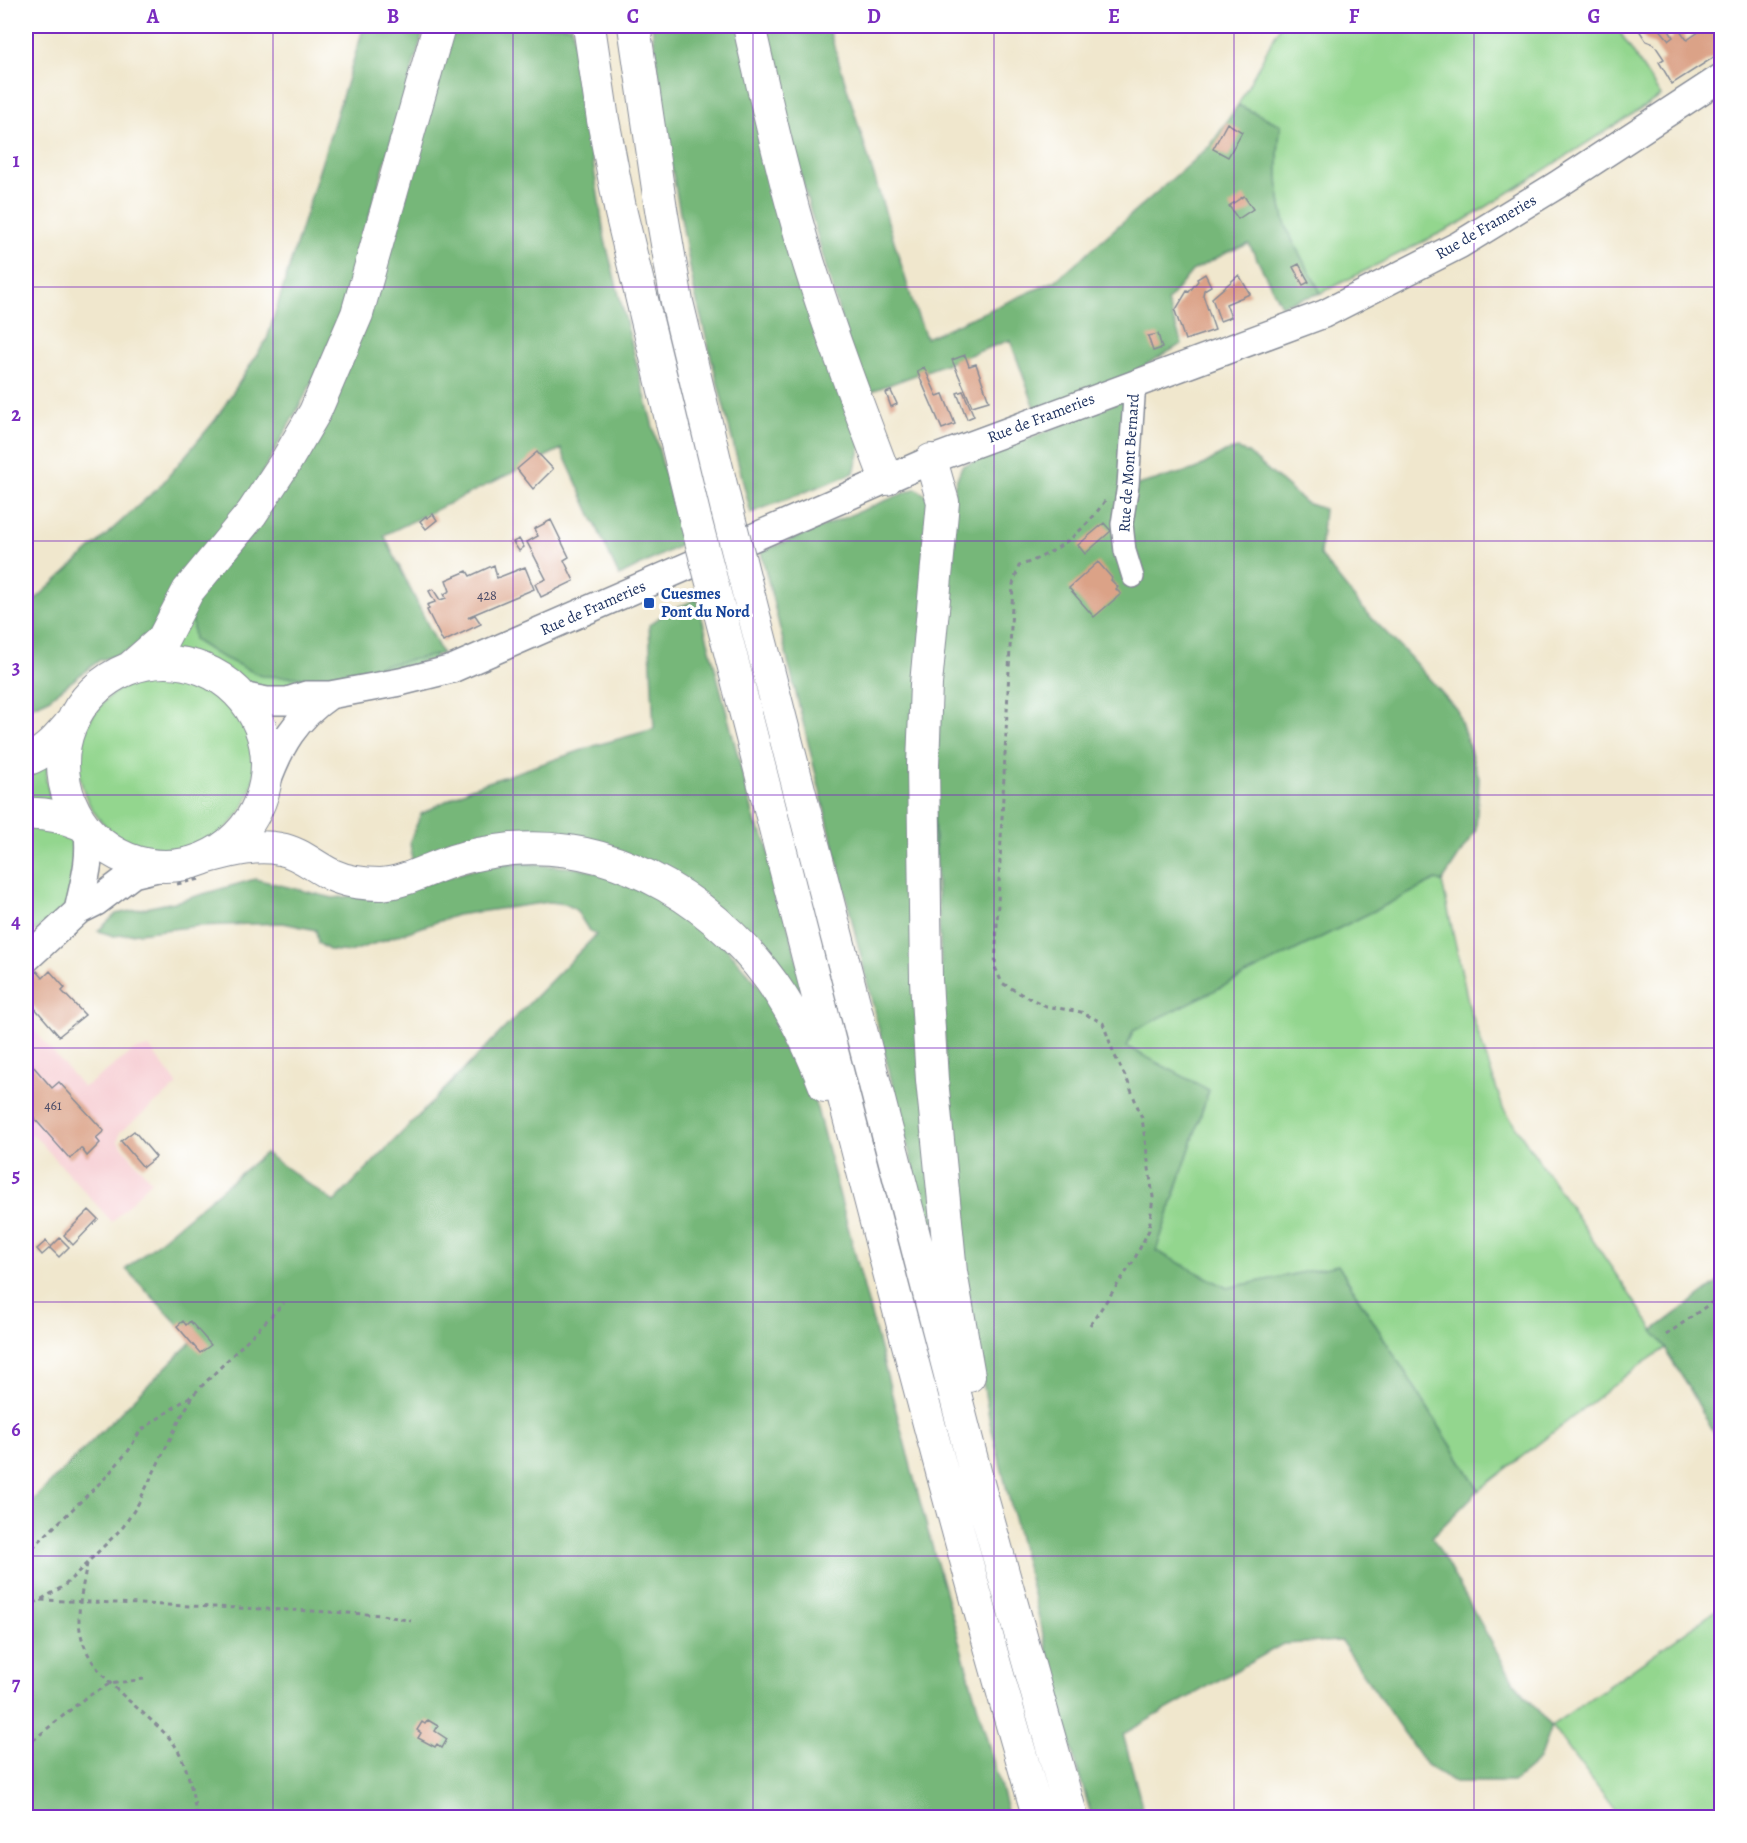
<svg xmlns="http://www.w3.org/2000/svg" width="1747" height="1843" viewBox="0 0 1747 1843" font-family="Alegreya,serif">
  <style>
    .built { fill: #f7cfd4 }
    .green { fill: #93d68e; stroke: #578276; stroke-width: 1.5 }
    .forest { fill: #76b779; stroke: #48736c; stroke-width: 1.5 }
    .building { fill: #dba287 }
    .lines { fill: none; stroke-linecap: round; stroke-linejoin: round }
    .minor-casing { stroke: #868b96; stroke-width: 24 }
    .major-casing { stroke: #868b96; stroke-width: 30 }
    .highway-casing { stroke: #868b96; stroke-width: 34 }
    .path { stroke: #868b96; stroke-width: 3; stroke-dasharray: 4.5 4.5; stroke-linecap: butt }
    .minor { stroke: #fff; stroke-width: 21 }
    .major { stroke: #fff; stroke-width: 27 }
    .highway { stroke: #fff; stroke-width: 32 }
    .highway-bridge-casing { stroke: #868b96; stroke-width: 34; stroke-linecap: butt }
    .highway-bridge { stroke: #fff; stroke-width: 32 }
    .grid { fill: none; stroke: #7b2cbf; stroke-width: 1.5; stroke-opacity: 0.55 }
    .transit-dot { fill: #1a4fb4; stroke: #fff; stroke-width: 2 }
    .labels { text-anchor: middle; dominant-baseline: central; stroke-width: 6; stroke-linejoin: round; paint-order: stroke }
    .number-label { font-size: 14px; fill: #4b4c68 }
    .street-label { font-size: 16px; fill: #1b2f5e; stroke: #fff }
    .transit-label { font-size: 16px; font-weight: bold; fill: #164399; stroke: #fff; text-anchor: start }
    .neatline { fill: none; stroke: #7b2cbf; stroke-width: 2 }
    .grid-label { font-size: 20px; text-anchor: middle; font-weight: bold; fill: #7b2cbf }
  </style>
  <rect width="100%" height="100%" fill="#fff"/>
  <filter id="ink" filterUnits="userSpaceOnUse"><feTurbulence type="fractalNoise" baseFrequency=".0167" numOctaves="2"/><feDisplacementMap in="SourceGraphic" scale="12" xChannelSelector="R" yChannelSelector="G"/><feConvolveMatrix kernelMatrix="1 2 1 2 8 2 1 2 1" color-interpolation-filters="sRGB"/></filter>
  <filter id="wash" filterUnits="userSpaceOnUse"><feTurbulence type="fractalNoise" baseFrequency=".008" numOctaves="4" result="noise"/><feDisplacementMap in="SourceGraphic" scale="24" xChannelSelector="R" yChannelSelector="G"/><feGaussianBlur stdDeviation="1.35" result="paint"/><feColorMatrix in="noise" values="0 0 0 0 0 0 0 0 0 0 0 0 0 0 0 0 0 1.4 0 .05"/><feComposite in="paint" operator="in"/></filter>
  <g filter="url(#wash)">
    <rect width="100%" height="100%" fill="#f0e7cd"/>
    <path class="built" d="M 26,1021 L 83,1087 L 92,1082 L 133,1051 L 149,1047 L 178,1085 L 120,1132 L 118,1141 L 151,1181 L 112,1222 L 33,1134 L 26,1141 Z"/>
    <path class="green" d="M 1280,26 L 1616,26 L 1661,96 L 1464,221 L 1321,293 C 1310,272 1297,252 1288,231 C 1276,202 1276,156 1281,125 L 1238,105 Z
      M 191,606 L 193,619 L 318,678 L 434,655 L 435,659 L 332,681 L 285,693 L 243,684 L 216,665 L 199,658 L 168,652 Z
      M79 763a88 88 0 1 1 176 0a88 88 0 1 1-176 0Z
      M 48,760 L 46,781 L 52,802 L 38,798 L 26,800 L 26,773 Z
      M 26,826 L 56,829 L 74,840 L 80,858 L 76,895 L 56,916 L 26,936 Z
      M 1436,880 L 1442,882 L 1469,1006 L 1503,1108 L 1666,1348 L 1637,1367 L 1479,1490 L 1338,1265 L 1227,1288 L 1156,1251 L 1209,1090 L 1127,1047 L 1133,1031 Z
      M 1721,1607 L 1721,1817 L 1620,1817 L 1551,1726 Z"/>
    <path class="forest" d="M 364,26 L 425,26 L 333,340 L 307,392 L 249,497 L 144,642 L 122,654 L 100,660 L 47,700 L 26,709 L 26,608 L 161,485 L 216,419 L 267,339 Z
      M 450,26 L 572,26 L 605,240 L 683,544 L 619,576 L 561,449 L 384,535 L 442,654 L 318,678 L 261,676 L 214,653 L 194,640 L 191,606 L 291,475 Z
      M 652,26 L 740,26 L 861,446 L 854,473 L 751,513 L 695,294 L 669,153 Z
      M 765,26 L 828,26 L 913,303 L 926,338 L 1055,281 L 1211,145 L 1238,105 L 1281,125 C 1276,155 1276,202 1288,231 C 1297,252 1310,272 1321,293 L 1281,305 L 1249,244 L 1228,252 L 1192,271 L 1167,302 L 1182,344 L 1128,375 L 1039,419 L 1010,340 L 864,394 C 826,272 792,151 765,26 Z
      M 1125,399 L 1126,488 L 1196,469 L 1225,452 L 1238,449 L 1248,453 L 1306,503 L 1324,509 L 1320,555 L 1363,609 L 1409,656 L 1457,710 L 1479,778 L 1476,830 L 1442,882 L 1436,880 L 1133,1031 L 1127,1047 L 1209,1090 L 1156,1251 L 1227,1288 L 1338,1265 L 1479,1490 L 1432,1537 L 1514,1682 L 1551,1726 L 1539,1760 L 1513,1782 L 1454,1782 L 1426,1765 L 1341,1641 L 1283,1644 L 1123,1734 L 1145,1817 L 1092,1817 L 1074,1758 L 990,1422 L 970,1309 L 947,1091 L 934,818 L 949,529 L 955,484 L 962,466 Z
      M 916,488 L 928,497 L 941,1281 L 761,552 Z
      M 697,599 L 756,825 L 765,838 L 809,1005 L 799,1011 L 638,864 L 412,861 L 410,841 L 421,814 L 471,788 L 597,745 L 654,729 L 649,625 L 667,612 Z
      M 526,864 L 578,868 L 611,875 L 677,906 L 721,942 L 760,987 L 794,1046 L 817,1109 L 927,1528 L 1009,1817 L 26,1818 L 26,1507 L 193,1340 L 126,1269 L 265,1153 L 334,1202 L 596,935 L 588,929 L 576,910 L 566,904 L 549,902 L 457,915 L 350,952 L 329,950 L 318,943 L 316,930 L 283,923 L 197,926 L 114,936 L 98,931 L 116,914 L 179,901 L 255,879 L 333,898 L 402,891 L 485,866 Z
      M 1721,1280 L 1721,1446 L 1688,1386 L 1668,1355 L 1666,1347 L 1653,1331 Z"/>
    <g id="blocks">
      <path class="building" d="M 1639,26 L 1657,26 L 1669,40 L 1673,37 L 1668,29 L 1677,26 L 1687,40 L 1703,29 L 1701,26 L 1722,26 L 1722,52 L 1672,84 L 1659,62 L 1664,59 L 1654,44 L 1646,41 L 1637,27 Z
        M 1227,123 L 1242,132 L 1228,157 L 1213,149 Z
        M 1244,196 L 1253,209 L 1238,219 L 1229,206 Z
        M 1299,264 L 1309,282 L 1303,285 L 1293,267 Z
        M 1205,274 L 1211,286 L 1204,290 L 1203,295 L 1215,330 L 1185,340 L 1175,311 L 1187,291 L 1189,292 L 1198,281 L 1197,279 Z
        M 1239,275 L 1250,294 L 1226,304 L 1231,317 L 1220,321 L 1212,298 Z
        M 1158,334 L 1162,348 L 1153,351 L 1148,336 Z
        M 965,355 L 969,366 L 976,364 L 989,401 L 972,406 L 952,360 Z
        M 924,367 L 937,396 L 943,394 L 955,424 L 942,429 L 917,371 Z
        M 891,391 L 897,404 L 891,407 L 886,393 Z
        M 963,391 L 974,416 L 967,419 L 957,393 Z
        M 537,452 L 553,469 L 533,489 L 517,469 Z
        M 433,514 L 437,520 L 426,529 L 420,521 L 426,516 L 427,518 Z
        M 551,520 L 569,557 L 564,560 L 574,581 L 541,597 L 535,584 L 546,579 L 527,542 L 538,536 L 534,529 Z
        M 1104,523 L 1111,531 L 1085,554 L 1078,545 Z
        M 519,539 L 524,547 L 519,551 L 513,542 Z
        M 1098,562 L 1112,578 L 1111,580 L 1118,587 L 1116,589 L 1121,594 L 1094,617 L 1069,588 Z
        M 494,565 L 497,578 L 525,567 L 534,589 L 470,616 L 468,618 L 475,615 L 481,624 L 443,642 L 427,610 L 429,609 L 427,605 L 435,602 L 429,591 L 433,589 L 440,600 L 446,598 L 444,594 L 450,591 L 446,580 L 467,571 L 470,576 Z
        M 37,971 L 43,978 L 50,971 L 65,988 L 62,991 L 85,1015 L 59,1036 L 27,999 L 26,1001 L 26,981 Z
        M 26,1058 L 52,1088 L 59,1082 L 104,1131 L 96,1138 L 100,1143 L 87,1156 L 81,1148 L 70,1159 L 33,1117 L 26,1123 Z
        M 134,1131 L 156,1157 L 143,1167 L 121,1141 Z
        M 89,1210 L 98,1219 L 73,1245 L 64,1235 Z
        M 60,1238 L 69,1247 L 59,1257 L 50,1248 Z
        M 46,1241 L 51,1247 L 42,1255 L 37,1249 Z
        M 183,1321 L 186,1325 L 190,1321 L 211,1345 L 200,1353 L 177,1326 Z
        M 428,1720 L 438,1726 L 435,1731 L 447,1739 L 442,1748 L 437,1744 L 435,1747 L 418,1738 L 421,1733 L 417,1730 L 422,1722 L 425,1724 Z"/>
    </g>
  </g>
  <g filter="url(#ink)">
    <use href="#blocks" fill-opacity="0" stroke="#868b96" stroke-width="1.5"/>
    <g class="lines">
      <g class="minor-casing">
        <path id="minor" d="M 1133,577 L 1125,551 L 1122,524 L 1128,485 L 1135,383"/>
      </g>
      <g class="major-casing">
        <path id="major" d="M 241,696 L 267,701 L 287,701 L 306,695 L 330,695 L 400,682 L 452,669 L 931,460 L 1324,314 L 1459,245 L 1557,185 L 1722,77
          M 266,784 C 280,745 295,719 330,695
          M 78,911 C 84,881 91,864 88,832
          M 26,959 L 78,911 L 96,902 L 133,874 L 162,867"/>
      </g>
      <g class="highway-casing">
        <path id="highway" d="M 589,26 L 603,120 L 621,213 L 696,522
          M 634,26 L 661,209 L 677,302 L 727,510
          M 749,26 C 767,105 785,186 809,264 C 832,337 859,408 886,479
          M 931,460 L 943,502 L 926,684 L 923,764 L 926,980 L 932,1080 L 951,1272 L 969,1376
          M 750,600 L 979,1487 L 1072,1818
          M 719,609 C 823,1013 922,1418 1039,1818
          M63 764a102 102 0 1 1 204 0a102 102 0 1 1-204 0Z
          M 130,668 L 163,639 L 188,591 L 252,513 L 285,463 L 315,412 L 357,314 L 439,26
          M 26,760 C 45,754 57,739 70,724
          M 26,814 C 47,813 63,817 83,825
          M 208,857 C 231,851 256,844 280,849 C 299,852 315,867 332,875 C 347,882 365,884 381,884 C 408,882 433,866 459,859 C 475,854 495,851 512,849 C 621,840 724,907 782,997 C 800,1025 813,1055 825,1086"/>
      </g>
      <path class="path" d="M 267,823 L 275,804
        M 177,884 L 200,879
        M 1090,1325 L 1133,1262 L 1149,1230 L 1153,1197 L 1142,1118 L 1128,1082 L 1114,1054 L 1103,1023 L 1081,1012 L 1046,1006 L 1021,994 L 1002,983 L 995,967 L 1013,584 L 1019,566 C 1056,553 1085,532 1106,499
        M 1666,1335 L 1722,1295
        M 26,1554 L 106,1477 L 129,1450 L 140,1431 L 195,1393
        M 87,1564 C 84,1580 80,1597 79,1614 C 77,1673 137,1701 171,1740 C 188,1761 192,1791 197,1818
        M 41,1600 L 313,1611 L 382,1615 L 411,1621
        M 26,1608 L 64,1586 L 123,1527 L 137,1506 L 181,1417 L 195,1393 L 284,1303
        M 26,1746 L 85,1698 L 109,1684 L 144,1679"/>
      <use href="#minor" class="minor"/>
      <use href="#major" class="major"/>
      <use href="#highway" class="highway"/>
      <g class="highway-bridge-casing">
        <path id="highway-bridge" d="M 727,510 L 750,600
          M 696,522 L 719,609"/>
      </g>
      <use href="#highway-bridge" class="highway-bridge"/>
    </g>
  </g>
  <path class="grid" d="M 273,26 L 273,1818M 513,26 L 513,1818M 753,26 L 753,1818M 994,26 L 994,1818M 1234,26 L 1234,1818M 1474,26 L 1474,1818M 26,287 L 1722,287M 26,541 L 1722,541M 26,795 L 1722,795M 26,1048 L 1722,1048M 26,1302 L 1722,1302M 26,1556 L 1722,1556"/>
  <rect class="transit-dot" x="643" y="597" width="12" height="12" rx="3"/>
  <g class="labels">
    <g class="number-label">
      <text x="487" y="595">428</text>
      <text x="53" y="1105">461</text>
    </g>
    <g class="street-label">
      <text transform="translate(1486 227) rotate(-30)">Rue de Frameries</text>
      <text transform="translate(1041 418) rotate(-21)">Rue de Frameries</text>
      <text transform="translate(1129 463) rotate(-86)">Rue de Mont Bernard</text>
      <text transform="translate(593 608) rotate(-24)">Rue de Frameries</text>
    </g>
    <g class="transit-label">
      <text x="661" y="594">Cuesmes<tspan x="661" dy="18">Pont du Nord</tspan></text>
    </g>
  </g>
  <rect width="1747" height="1843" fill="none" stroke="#fff" stroke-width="66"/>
  <rect x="33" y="33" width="1681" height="1777" class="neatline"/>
  <g class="grid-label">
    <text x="153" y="23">A</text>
    <text x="393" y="23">B</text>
    <text x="633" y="23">C</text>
    <text x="874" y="23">D</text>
    <text x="1114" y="23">E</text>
    <text x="1354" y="23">F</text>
    <text x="1594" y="23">G</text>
    <text x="16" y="167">1</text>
    <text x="16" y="421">2</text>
    <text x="16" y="674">3</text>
    <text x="16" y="928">4</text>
    <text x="16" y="1182">5</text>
    <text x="16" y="1436">6</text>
    <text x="16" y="1690">7</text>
  </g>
</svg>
